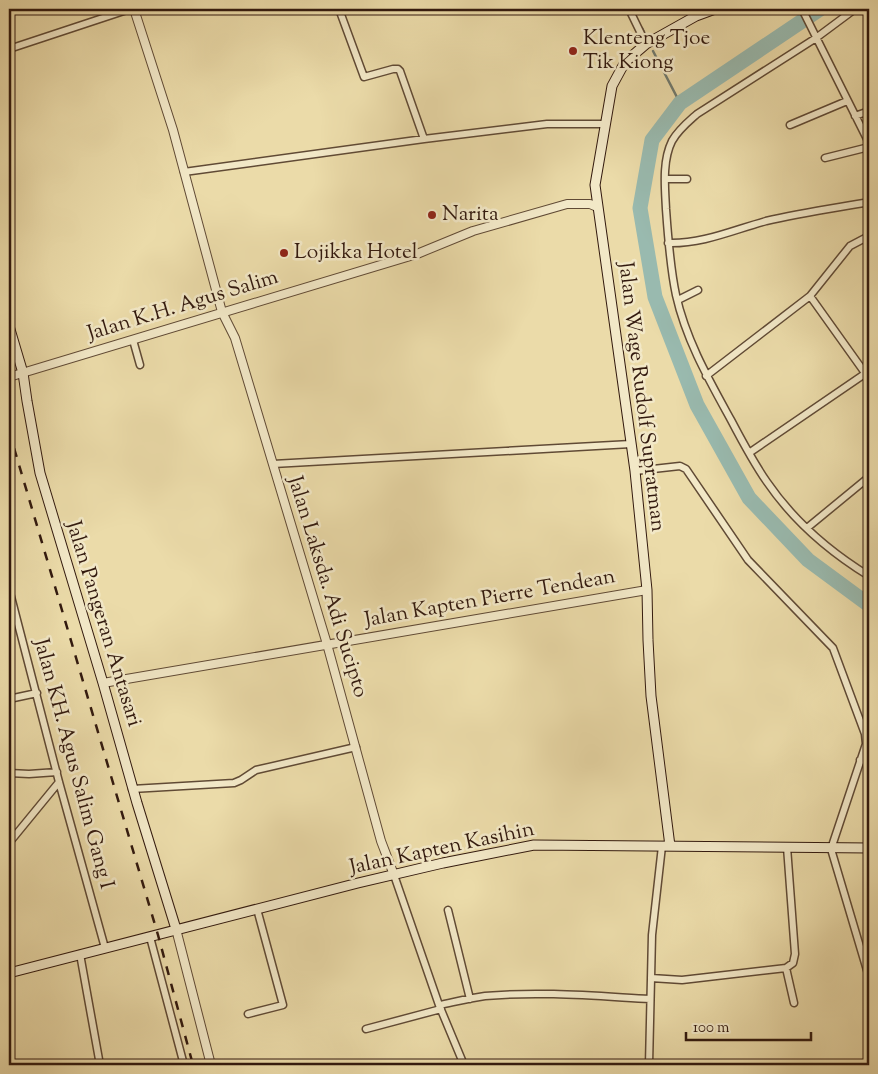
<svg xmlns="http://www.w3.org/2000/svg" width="878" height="1074" viewBox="0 0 878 1074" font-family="'Sorts Mill Goudy',serif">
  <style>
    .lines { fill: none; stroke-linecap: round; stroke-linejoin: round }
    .stream { stroke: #707a6f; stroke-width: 2.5 }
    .river { stroke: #99baaf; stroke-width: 15 }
    .minor-casing { stroke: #604a35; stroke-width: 9 }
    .tertiary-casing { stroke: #604a35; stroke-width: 10 }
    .secondary-casing { stroke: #32190e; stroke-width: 11 }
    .minor { stroke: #f2e8c7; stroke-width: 6 }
    .tertiary { stroke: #f2e8c7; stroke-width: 8 }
    .secondary { stroke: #f2e8c7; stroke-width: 9 }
    .rail { stroke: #32190e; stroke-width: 2.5; stroke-dasharray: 9 9; stroke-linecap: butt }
    .poi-dot { fill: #8f2418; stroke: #f2e8c7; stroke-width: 2 }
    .labels { text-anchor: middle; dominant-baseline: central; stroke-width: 5; stroke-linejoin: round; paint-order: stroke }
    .poi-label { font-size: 21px; fill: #32190e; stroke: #f2e8c7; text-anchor: start }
    .street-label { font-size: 21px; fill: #32190e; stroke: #f2e8c7 }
  </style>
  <rect width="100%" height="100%" fill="#ebdba9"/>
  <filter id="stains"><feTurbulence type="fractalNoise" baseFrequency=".004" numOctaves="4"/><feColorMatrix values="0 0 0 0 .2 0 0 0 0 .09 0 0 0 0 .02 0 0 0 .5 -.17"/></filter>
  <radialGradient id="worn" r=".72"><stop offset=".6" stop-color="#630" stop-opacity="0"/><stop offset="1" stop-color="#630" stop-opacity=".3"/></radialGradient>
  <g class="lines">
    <path class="stream" d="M 642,28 L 648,40
      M 653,51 L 680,103"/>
    <path class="river" d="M 820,9 L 680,103 L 652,140 L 640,208 L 655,297 L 697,405 L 749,498 L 808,560 L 869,605"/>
    <g class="minor-casing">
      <path id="minor" d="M 339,9 L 364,77 L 393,69 L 398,69 L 400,71 L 424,139
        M 629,9 L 646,44
        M 802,9 L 869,143
        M 855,9 L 816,38 L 697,114 C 688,122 678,130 672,141 C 662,161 665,188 666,209 C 668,237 670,267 676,295 C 686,340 709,380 731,420 C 742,441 753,462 767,482 C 793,520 830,552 869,576
        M 9,49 L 130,9
        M 855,116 L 869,111
        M 790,125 L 847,101
        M 825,158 L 869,147
        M 184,172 L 424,139 L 547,124 L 604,124
        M 666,179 L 687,179
        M 668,243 C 703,244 733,230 766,221 C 800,213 835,208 869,202
        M 810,296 L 865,373
        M 678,300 L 698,290
        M 133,340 L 140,365
        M 706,376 L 810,296 L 850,246 L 869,236
        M 749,453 L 869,371
        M 273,464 L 631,444
        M 635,471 L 680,466 L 686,469 L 748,560 L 833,648 L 865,734 L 866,744 L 831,849 L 869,977
        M 807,528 L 869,477
        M 9,589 L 59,782 L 105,948
        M 9,699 L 37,693
        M 860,760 L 869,761
        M 9,773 L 29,774 L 57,772
        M 132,789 L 234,783 L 241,780 L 256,770 L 356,747
        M 9,843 L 59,782
        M 394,875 L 439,1005 L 464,1065
        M 448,910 L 470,999
        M 150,937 L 184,1065
        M 80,954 L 100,1065
        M 786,968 L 794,1003
        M 651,978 L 682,980 L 786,968 L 793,963 L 795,954 L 787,847
        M 439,1005 C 454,1002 470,998 485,996 C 540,991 595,996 650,999
        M 248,1014 L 283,1005 L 257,909
        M 366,1029 L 441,1009
        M 9,1050 L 11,1065
        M 271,1065 L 272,1065
        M 649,1065 L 652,935 L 662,846"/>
    </g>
    <g class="tertiary-casing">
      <path id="tertiary" d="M 134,9 L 173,130 L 222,312 L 235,338 L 327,644 L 381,841 L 394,875
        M 9,377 L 417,254 L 473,231 L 567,204 L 590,204 L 597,207
        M 103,683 L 647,590
        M 176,929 L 211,1065"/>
    </g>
    <g class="secondary-casing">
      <path id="secondary" d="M 9,326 L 23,373 L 27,401 L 40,473 L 103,683 L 137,803 L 176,929
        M 670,846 L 651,696 L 648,640 L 647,590 L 635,471 L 595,185 L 612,86 L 625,62 L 646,44 L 696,16 L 715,9
        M 9,973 L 358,883 L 443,863 L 534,845 L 869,848"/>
    </g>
    <use href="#minor" class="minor"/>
    <use href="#tertiary" class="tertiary"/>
    <use href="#secondary" class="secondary"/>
    <path class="rail" d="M 9,431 L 158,935 L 193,1065"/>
  </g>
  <g class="poi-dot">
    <circle cx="573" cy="51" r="5"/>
    <circle cx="432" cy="215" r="5"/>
    <circle cx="284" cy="253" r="5"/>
  </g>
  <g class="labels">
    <g class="poi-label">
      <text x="583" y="39">Klenteng Tjoe<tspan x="583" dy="24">Tik Kiong</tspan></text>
      <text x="442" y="215">Narita</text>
      <text x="294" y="253">Lojikka Hotel</text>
    </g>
    <g class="street-label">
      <text transform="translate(183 306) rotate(-17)">Jalan K.H. Agus Salim</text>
      <text transform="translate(641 397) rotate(83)">Jalan Wage Rudolf Supratman</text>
      <text transform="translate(327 587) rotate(73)">Jalan Laksda. Adi Sucipto</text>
      <text transform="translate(490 599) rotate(-10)">Jalan Kapten Pierre Tendean</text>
      <text transform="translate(103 624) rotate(73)">Jalan Pangeran Antasari</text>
      <text transform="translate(73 764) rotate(75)">Jalan KH. Agus Salim Gang I</text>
      <text transform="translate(442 849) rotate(-12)">Jalan Kapten Kasihin</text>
    </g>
  </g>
  <rect width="878" height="1074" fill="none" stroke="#ebdba9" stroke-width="30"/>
  <rect x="10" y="10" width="858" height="1054" fill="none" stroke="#32190e" stroke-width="2.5"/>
  <rect x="15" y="15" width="848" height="1044" fill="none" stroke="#32190e"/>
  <path d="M686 1032v8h125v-8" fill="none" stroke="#32190e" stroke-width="2.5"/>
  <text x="693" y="1032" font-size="15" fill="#32190e" stroke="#f2e8c7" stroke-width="4" paint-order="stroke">100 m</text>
  <rect width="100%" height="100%" filter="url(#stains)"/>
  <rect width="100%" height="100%" fill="url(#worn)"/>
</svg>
